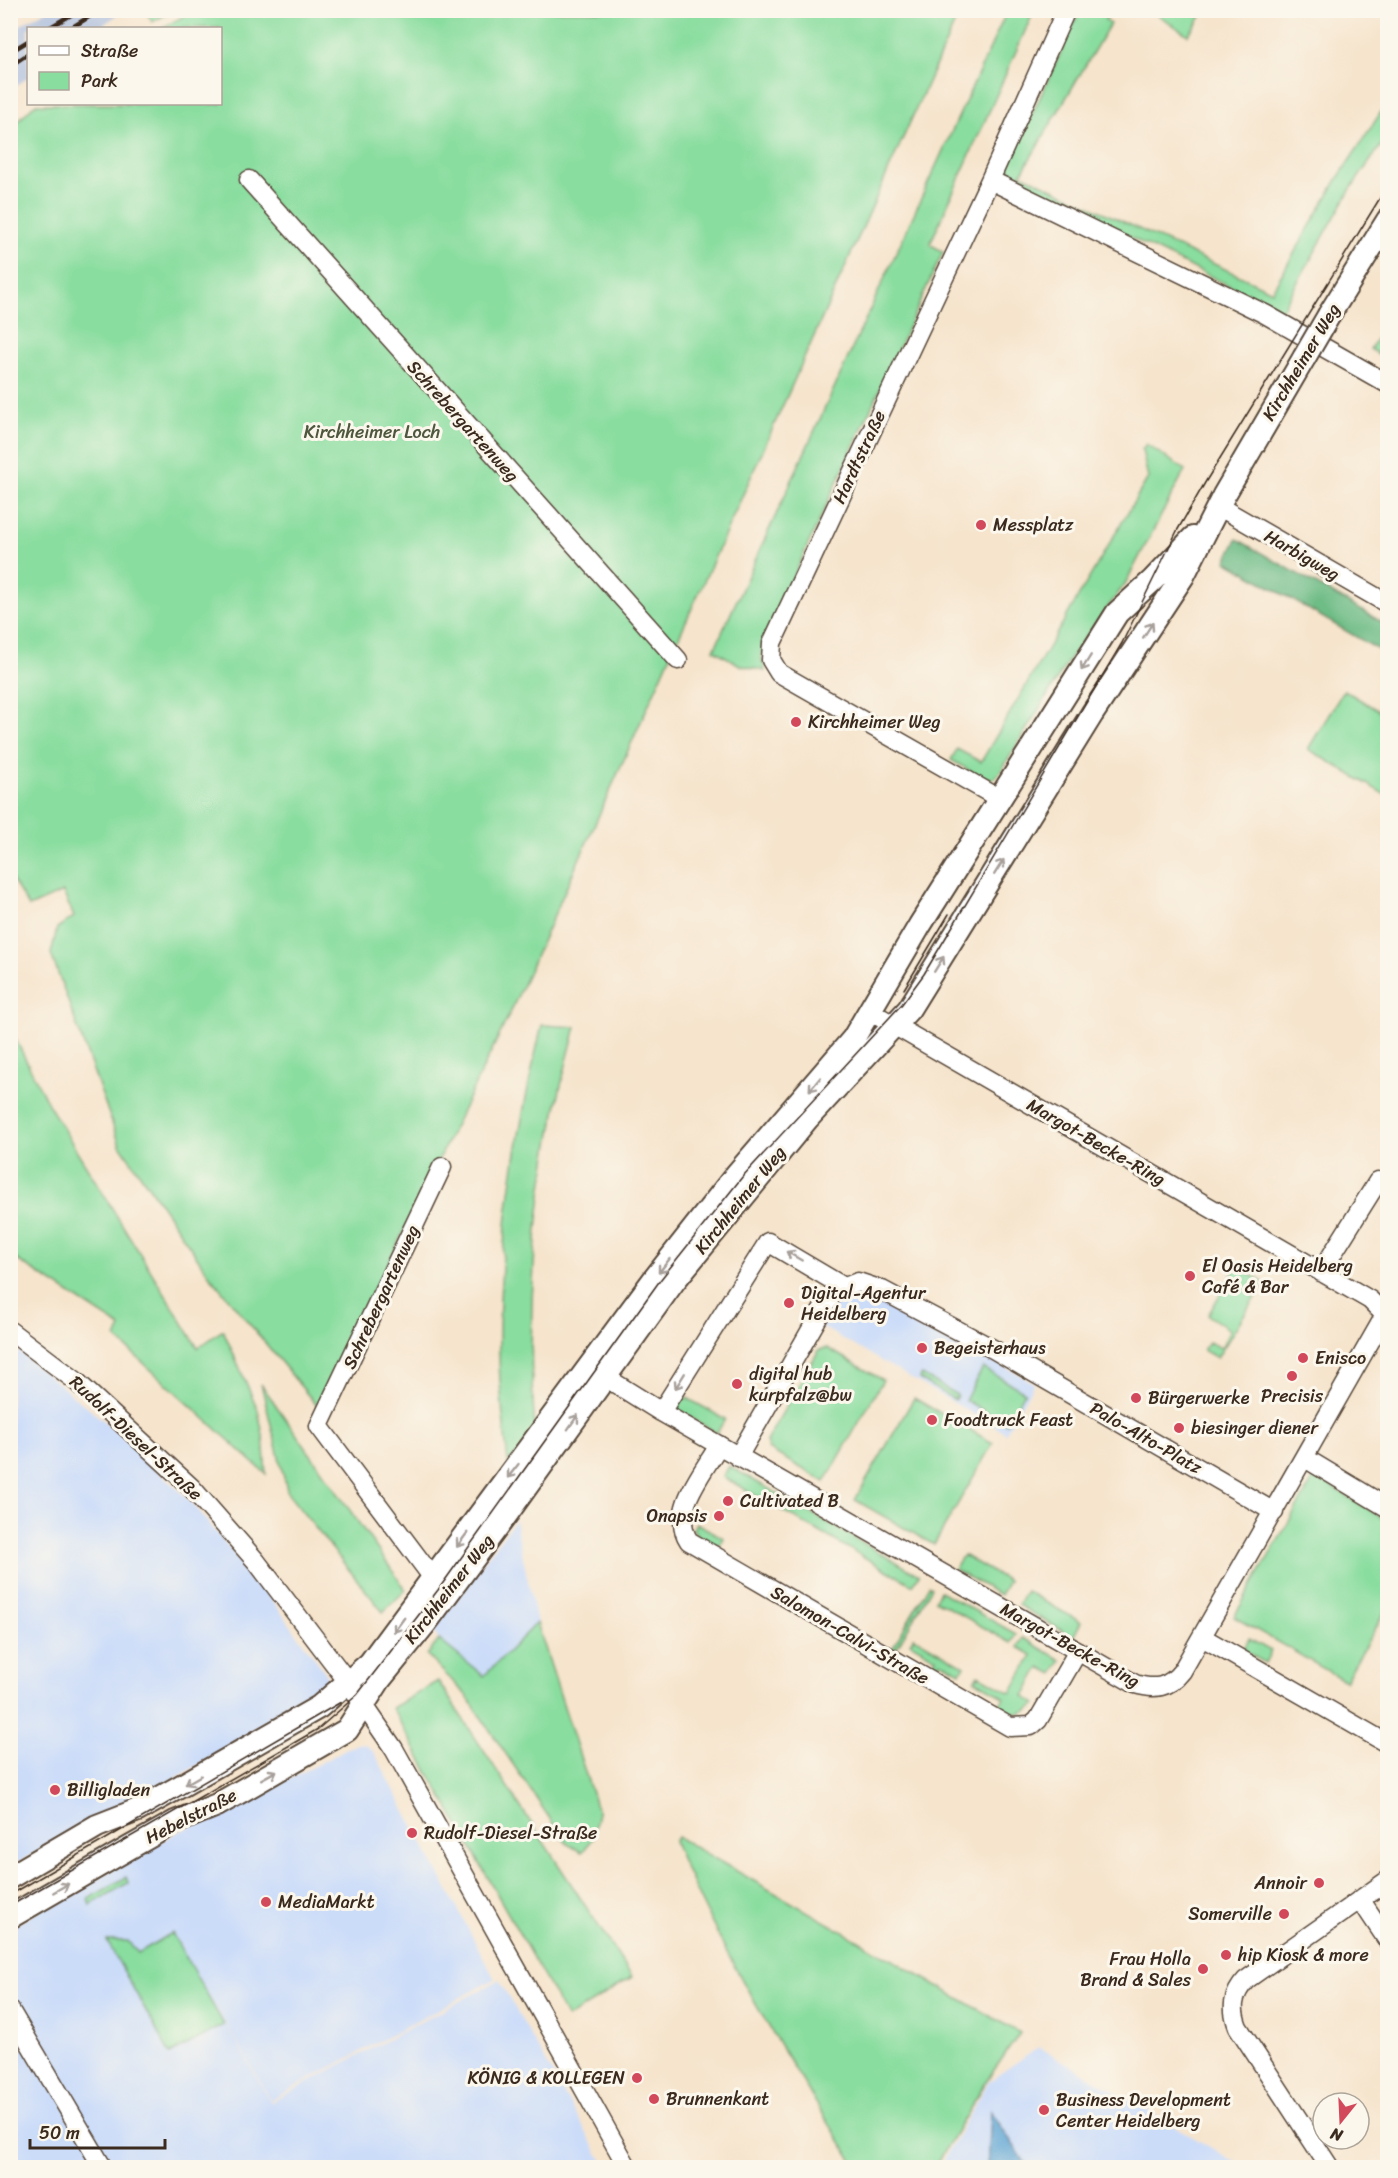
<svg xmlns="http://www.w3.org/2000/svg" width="1398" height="2178" viewBox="0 0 1398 2178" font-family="Sriracha,sans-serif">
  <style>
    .built { fill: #cbdcf9 }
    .industrial { fill: #b7c5de }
    .green { fill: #89dd9f; stroke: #62845e; stroke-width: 1.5 }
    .forest { fill: #6ebc86; stroke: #547352; stroke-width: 1.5 }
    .water { fill: #5ea5d4; stroke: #4c6879; stroke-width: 1.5 }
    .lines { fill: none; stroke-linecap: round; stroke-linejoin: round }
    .minor-casing { stroke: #574638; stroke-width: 21 }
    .tertiary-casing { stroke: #574638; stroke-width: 26 }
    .minor { stroke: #fff; stroke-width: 18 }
    .tertiary { stroke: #fff; stroke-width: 22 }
    .tram { stroke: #3b2a1e; stroke-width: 1.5 }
    .rail { stroke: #3b2a1e; stroke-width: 4.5 }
    .tertiary-bridge-casing { stroke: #574638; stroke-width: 26; stroke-linecap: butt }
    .tertiary-bridge { stroke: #fff; stroke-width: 22 }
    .oneway { stroke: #a79f9a }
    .poi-dot { fill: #d1495b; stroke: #fbf7ec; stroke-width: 2 }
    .labels { text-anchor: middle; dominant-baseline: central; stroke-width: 6; stroke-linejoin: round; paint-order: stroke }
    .street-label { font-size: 18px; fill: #3b2a1e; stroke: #fbf7ec }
    .park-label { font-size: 18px; fill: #4e573e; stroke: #fbf7ec }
    .poi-label { font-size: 18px; fill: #3b2a1e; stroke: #fbf7ec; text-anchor: start }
  </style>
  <rect width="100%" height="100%" fill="#fbf7ec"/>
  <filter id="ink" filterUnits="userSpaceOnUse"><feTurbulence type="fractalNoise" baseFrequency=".0167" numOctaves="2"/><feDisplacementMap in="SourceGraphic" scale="12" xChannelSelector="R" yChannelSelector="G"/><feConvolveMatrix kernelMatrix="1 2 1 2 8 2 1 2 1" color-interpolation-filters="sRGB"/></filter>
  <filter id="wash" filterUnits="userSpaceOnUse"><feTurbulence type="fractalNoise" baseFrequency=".008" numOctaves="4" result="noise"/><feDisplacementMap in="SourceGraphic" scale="24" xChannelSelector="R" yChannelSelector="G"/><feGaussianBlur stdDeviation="1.35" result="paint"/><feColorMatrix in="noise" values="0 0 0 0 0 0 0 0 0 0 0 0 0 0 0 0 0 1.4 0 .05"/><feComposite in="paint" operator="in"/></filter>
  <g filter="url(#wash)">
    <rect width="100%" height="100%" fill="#f6e4cc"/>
    <path class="built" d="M 859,1286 L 1034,1383 L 1006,1433 L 822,1327 L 838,1300 Z
      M 11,1345 L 116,1431 L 186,1497 L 260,1584 L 325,1672 L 328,1683 L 310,1701 L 121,1809 L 11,1865 Z
      M 515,1520 L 537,1623 L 484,1676 L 439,1640 L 433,1631 Z
      M 357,1744 L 365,1744 L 374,1752 L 495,1979 L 271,2100 L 195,1971 L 271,2102 L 499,1980 L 606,2167 L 11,2167 L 10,1928 L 178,1832 L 222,1814 Z
      M 1039,2047 L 1244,2167 L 939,2168 L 989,2081 Z"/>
    <path class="industrial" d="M 48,10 L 124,11 L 98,28 L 28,28 L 28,77 L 11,90 L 11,30 Z"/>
    <path class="green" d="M 146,11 L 173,11 L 152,22 Z
      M 193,11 L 960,11 L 511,1011 L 318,1407 L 210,1276 L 120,1145 L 51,954 L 57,928 L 74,917 L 63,892 L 29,907 L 11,878 L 10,136 L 16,123 L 35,104 L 220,104 L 220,28 L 162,28 Z
      M 1007,11 L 1034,11 L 930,244 L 943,252 L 766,636 L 761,656 L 765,671 L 740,665 L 714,650 Z
      M 1080,11 L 1112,11 L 1105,20 L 1110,24 L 1021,174 L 1272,291 L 1338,178 L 1387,103 L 1387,137 L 1352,187 L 1281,311 L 1013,180 L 1008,166 Z
      M 1152,11 L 1205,11 L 1188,35 Z
      M 1383,329 L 1387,331 L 1387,360 L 1370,349 Z
      M 1146,444 L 1185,470 L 1125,584 L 1070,658 L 1001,771 L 993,779 L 981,777 L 951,760 L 957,749 L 981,762 L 1148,478 L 1142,450 Z
      M 1344,690 L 1387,716 L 1387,796 L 1308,749 Z
      M 542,1025 L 576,1027 C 538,1161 523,1302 536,1441 L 508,1462 C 504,1426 499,1390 499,1353 C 498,1242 516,1133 542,1025 Z
      M 11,1030 L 48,1104 L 198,1348 L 223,1330 L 258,1410 L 263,1435 L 266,1474 L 116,1338 L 121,1327 L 11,1256 Z
      M 1237,1266 L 1264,1283 L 1217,1358 L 1203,1350 L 1208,1342 L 1221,1348 L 1230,1330 L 1208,1315 Z
      M 827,1348 L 883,1380 L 825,1482 L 768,1449 L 766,1441 L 819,1350 Z
      M 983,1368 L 1025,1392 L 1007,1424 L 965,1400 Z
      M 922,1375 L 957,1395 L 955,1400 L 919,1379 Z
      M 261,1384 L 406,1590 L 383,1612 L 288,1494 Z
      M 678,1393 L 725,1419 L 717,1433 L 671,1406 Z
      M 914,1398 L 993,1443 L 934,1545 L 855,1500 Z
      M 729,1466 L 919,1575 L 913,1585 L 723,1477 Z
      M 1315,1476 L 1387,1521 L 1387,1608 L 1345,1681 L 1234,1617 Z
      M 696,1523 L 724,1538 L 718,1549 L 699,1538 L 693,1529 Z
      M 963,1555 L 1008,1581 L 1000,1595 L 954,1569 Z
      M 929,1585 L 932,1587 L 895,1651 L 892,1649 Z
      M 940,1591 L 1016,1634 L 1011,1643 L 935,1600 Z
      M 1026,1591 L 1081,1622 L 1073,1637 L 1018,1605 Z
      M 537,1623 L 598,1812 L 593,1839 L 582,1852 L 567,1844 L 466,1695 L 427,1655 L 439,1640 L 484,1676 Z
      M 914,1637 L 964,1666 L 960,1672 L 940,1661 L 933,1674 L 928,1671 L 936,1658 L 910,1643 Z
      M 1023,1638 L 1061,1660 L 1053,1674 L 1040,1667 L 1024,1696 L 1036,1704 C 1023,1716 1013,1715 997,1710 L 1004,1697 L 975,1680 L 979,1675 L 1011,1693 L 1032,1655 L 1018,1647 Z
      M 1249,1639 L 1271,1651 L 1265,1663 L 1243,1650 Z
      M 438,1681 L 632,1977 L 567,2018 L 392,1708 Z
      M 677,1837 L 1020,2033 L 987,2080 L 935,2167 L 857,2167 C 789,2062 723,1958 674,1842 Z
      M 126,1877 L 128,1883 L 90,1905 L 88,1899 Z
      M 172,1933 L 224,2025 L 170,2054 L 107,1941 L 128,1941 L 138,1953 Z"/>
    <path class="forest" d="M 1237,539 L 1387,625 L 1387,655 L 1226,561 Z"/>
    <path class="water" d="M 991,2111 L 1028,2167 L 988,2167 Z"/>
  </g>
  <g filter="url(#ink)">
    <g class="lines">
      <g class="minor-casing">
        <path id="minor" d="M 249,180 L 678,660
          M 990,180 L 1265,314 L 1388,384
          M 1218,506 L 1388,604
          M 1000,799 L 779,673 L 771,660 L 772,643 L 990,180 L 1066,10
          M 871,1012 L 1370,1300 L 1388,1318
          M 1321,1272 L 1378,1181
          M 10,1331 L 76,1381 L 191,1487 L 256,1561 L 348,1682 L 394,1749 L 628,2168
          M 605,1377 L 661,1412 L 1135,1684 C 1155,1690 1169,1688 1182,1671 L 1384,1317
          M 661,1412 L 768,1242 L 844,1287
          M 719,1445 C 704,1472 669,1511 689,1541 L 1010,1727 L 1031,1726 L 1038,1720 L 1078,1651
          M 738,1457 L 824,1307 L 835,1291 L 858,1282 L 882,1290 L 993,1349 L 1274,1512
          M 1305,1458 L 1388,1508
          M 433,1578 L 319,1426 L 442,1167
          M 1202,1637 L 1388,1744
          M 1360,1899 L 1388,1941
          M 10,2010 L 103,2168
          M 1330,2168 L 1238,2027 C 1231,2009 1232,1995 1246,1980 L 1388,1880"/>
      </g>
      <g class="tertiary-casing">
        <path id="tertiary" d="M 1329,315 L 1388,220
          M 10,1877 L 97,1826 L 138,1810 L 181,1786 L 319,1707 L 370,1663 L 655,1278 L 736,1175 L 853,1039 L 920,925 L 1117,613 L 1153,580 L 1193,538
          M 10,1917 L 129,1848 L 175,1822 L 217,1805 L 347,1730 L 380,1679 L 427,1621 L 506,1515 L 674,1281 L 807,1119 L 909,1009 L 1092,714 L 1183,576 L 1224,495 L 1304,358"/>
      </g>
      <use href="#minor" class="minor"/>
      <use href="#tertiary" class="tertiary"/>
      <path class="tram" d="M 904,989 L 949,914
        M 10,1895 L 341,1702
        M 10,1906 L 318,1729 L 357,1695 L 438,1590 L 661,1279 L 743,1176 L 902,1004 L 924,974 L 1122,643 L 1177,531 L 1206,481 L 1388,185"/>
      <path class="rail" d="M 49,28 L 79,10
        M 71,28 L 100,10
        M 10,52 L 28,41
        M 10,66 L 28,54"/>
      <g class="tertiary-bridge-casing">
        <path id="tertiary-bridge" d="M 1304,358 L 1329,315"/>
      </g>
      <use href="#tertiary-bridge" class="tertiary-bridge"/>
    </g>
    <defs><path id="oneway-shaft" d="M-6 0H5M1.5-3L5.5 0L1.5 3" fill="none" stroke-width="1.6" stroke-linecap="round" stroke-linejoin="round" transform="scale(1.5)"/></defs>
    <g class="oneway">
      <use href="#oneway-shaft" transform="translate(1148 630) rotate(-57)"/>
      <use href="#oneway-shaft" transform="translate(1086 663) rotate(122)"/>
      <use href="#oneway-shaft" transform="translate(999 867) rotate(-58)"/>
      <use href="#oneway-shaft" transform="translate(939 964) rotate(-58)"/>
      <use href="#oneway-shaft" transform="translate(815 1084) rotate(130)"/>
      <use href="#oneway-shaft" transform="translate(794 1256) rotate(-150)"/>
      <use href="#oneway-shaft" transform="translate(664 1266) rotate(128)"/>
      <use href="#oneway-shaft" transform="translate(680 1381) rotate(122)"/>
      <use href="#oneway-shaft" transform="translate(573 1422) rotate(-55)"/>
      <use href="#oneway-shaft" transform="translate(513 1471) rotate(128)"/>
      <use href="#oneway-shaft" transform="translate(462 1540) rotate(126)"/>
      <use href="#oneway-shaft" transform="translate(399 1625) rotate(126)"/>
      <use href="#oneway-shaft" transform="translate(269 1775) rotate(-29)"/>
      <use href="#oneway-shaft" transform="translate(193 1780) rotate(150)"/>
      <use href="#oneway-shaft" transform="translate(61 1888) rotate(-30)"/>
    </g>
  </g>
  <g class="poi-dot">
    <circle cx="981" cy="525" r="6"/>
    <circle cx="796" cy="722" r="6"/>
    <circle cx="1190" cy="1276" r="6"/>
    <circle cx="789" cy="1303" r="6"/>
    <circle cx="922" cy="1348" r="6"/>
    <circle cx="1303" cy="1358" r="6"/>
    <circle cx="1292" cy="1376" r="6"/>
    <circle cx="737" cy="1384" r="6"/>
    <circle cx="1136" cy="1398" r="6"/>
    <circle cx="932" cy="1420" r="6"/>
    <circle cx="1179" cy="1428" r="6"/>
    <circle cx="728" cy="1501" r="6"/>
    <circle cx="719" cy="1516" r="6"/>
    <circle cx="55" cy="1790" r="6"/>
    <circle cx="412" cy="1833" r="6"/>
    <circle cx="1319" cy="1883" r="6"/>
    <circle cx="266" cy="1902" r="6"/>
    <circle cx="1284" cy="1914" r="6"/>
    <circle cx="1226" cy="1955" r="6"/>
    <circle cx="1203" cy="1969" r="6"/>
    <circle cx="637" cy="2078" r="6"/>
    <circle cx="654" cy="2099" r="6"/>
    <circle cx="1044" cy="2110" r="6"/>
  </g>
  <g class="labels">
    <g class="street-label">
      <text transform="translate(1301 362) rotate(-59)">Kirchheimer Weg</text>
      <text transform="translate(463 421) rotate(48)">Schrebergartenweg</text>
      <text transform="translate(859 457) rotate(-65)">Hardtstraße</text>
      <text transform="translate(1302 555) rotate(30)">Harbigweg</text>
      <text transform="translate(1096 1142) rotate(30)">Margot-Becke-Ring</text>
      <text transform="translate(740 1200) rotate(-51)">Kirchheimer Weg</text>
      <text transform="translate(381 1297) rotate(-65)">Schrebergartenweg</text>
      <text transform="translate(136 1438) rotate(43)">Rudolf-Diesel-Straße</text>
      <text transform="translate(1146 1438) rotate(30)">Palo-Alto-Platz</text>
      <text transform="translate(449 1589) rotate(-52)">Kirchheimer Weg</text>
      <text transform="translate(850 1635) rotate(30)">Salomon-Calvi-Straße</text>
      <text transform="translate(1070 1645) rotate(29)">Margot-Becke-Ring</text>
      <text transform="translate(191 1816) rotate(-27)">Hebelstraße</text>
    </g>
    <g class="park-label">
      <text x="372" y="432">Kirchheimer Loch</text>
    </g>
    <g class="poi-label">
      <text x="993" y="525">Messplatz</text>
      <text x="808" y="722">Kirchheimer Weg</text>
      <text x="1202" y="1266">El Oasis Heidelberg<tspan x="1202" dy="21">Café &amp; Bar</tspan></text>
      <text x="801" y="1293">Digital-Agentur<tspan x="801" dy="21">Heidelberg</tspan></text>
      <text x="934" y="1348">Begeisterhaus</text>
      <text x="1315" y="1358">Enisco</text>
      <text x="749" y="1374">digital hub<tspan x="749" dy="21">kurpfalz@bw</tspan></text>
      <text x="1292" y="1396" text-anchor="middle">Precisis</text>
      <text x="1148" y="1398">Bürgerwerke</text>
      <text x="944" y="1420">Foodtruck Feast</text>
      <text x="1191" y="1428">biesinger diener</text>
      <text x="740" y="1501">Cultivated B</text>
      <text x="707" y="1516" text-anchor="end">Onapsis</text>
      <text x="67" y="1790">Billigladen</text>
      <text x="424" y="1833">Rudolf-Diesel-Straße</text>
      <text x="1307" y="1883" text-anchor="end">Annoir</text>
      <text x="278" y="1902">MediaMarkt</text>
      <text x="1272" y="1914" text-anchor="end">Somerville</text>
      <text x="1238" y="1955">hip Kiosk &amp; more</text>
      <text x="1191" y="1959" text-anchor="end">Frau Holla<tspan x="1191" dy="21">Brand &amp; Sales</tspan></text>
      <text x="625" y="2078" text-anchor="end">KÖNIG &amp; KOLLEGEN</text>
      <text x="666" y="2099">Brunnenkant</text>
      <text x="1056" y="2100">Business Development<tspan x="1056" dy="21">Center Heidelberg</tspan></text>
    </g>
  </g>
  <rect width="1398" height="2178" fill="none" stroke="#fbf7ec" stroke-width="36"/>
  <rect x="27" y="27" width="195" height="78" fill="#fbf7ec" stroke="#aea59a" stroke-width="1.5"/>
  <rect x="39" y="46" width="30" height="9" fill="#ffffff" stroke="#aea59a" stroke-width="1.5"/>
  <text x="81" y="57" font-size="18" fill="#3b2a1e">Straße</text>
  <rect x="39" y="72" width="30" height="18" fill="#89dd9f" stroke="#aea59a" stroke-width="1.5"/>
  <text x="81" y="87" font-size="18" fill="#3b2a1e">Park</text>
  <g transform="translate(1341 2121) rotate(198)"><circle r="28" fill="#fbf7ec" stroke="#aea59a" stroke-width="1.5"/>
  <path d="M0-4.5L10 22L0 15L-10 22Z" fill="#d1495b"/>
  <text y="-9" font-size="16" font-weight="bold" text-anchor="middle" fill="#3b2a1e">N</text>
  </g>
  <path d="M30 2139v9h135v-9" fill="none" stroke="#3b2a1e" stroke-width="3"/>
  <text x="39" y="2139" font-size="18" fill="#3b2a1e" stroke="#fbf7ec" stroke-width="4.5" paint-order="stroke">50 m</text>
</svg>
